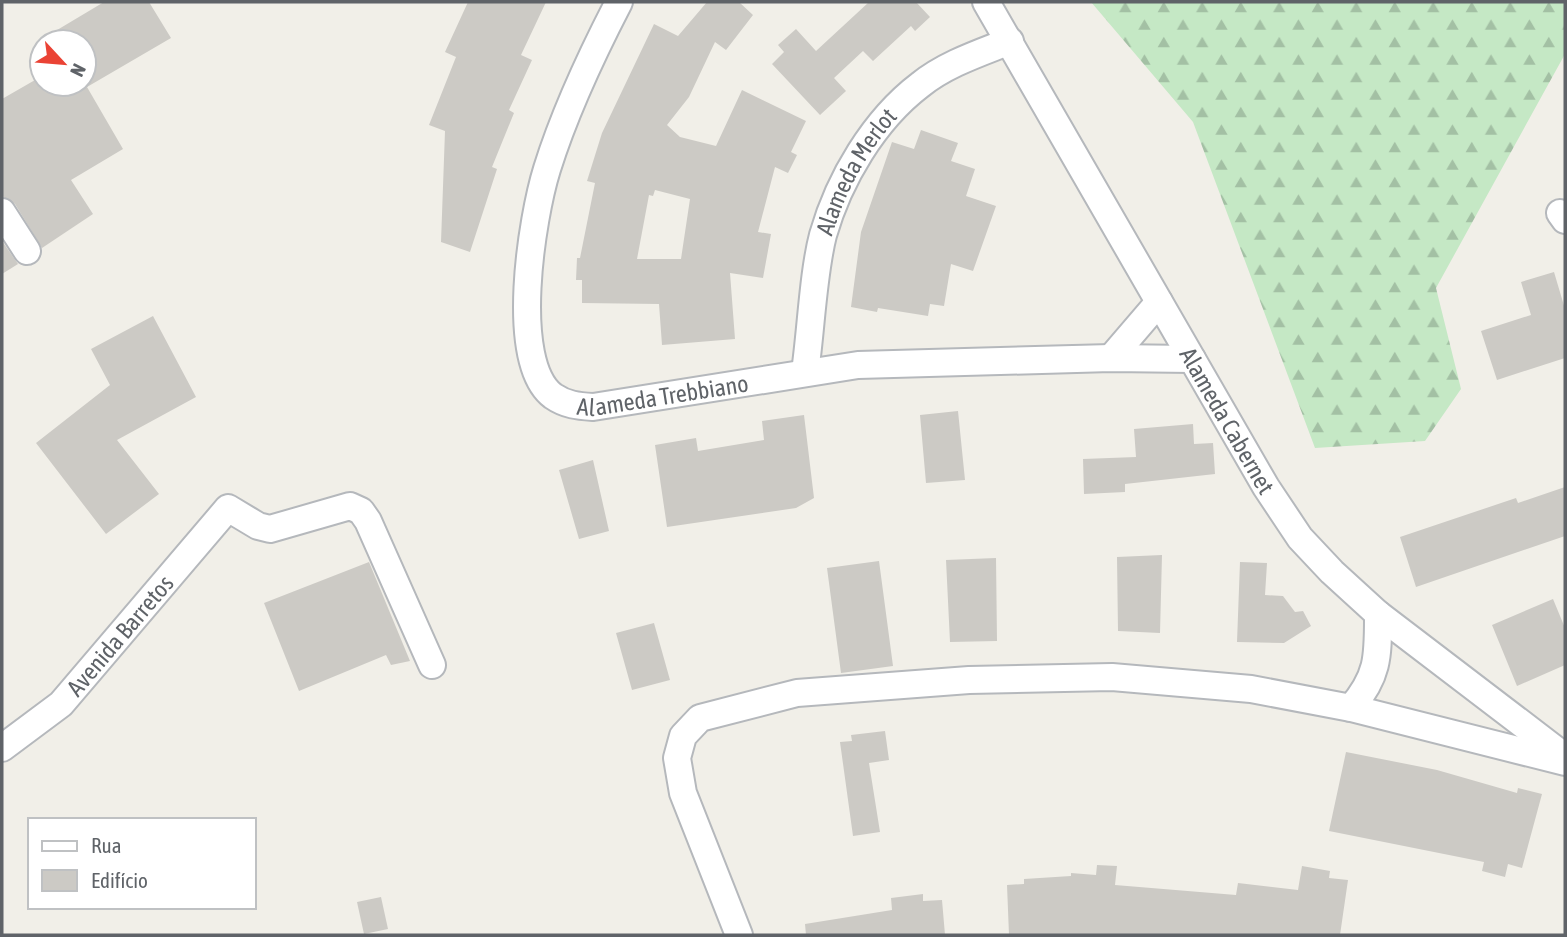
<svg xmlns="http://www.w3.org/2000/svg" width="1567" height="937" viewBox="0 0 1567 937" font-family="'Asap Condensed',sans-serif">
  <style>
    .forest { fill: url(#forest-firs) }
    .building { fill: #cccac5; fill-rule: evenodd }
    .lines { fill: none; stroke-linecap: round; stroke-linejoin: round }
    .minor-casing { stroke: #b5b8bc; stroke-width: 30 }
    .minor { stroke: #fff; stroke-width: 26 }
    .labels { text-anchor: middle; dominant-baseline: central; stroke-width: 5; stroke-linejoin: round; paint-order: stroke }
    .street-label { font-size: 24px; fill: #5f6368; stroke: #fff }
  </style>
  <defs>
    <pattern id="forest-firs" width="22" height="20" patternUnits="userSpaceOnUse" patternTransform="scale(1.75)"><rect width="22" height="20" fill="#c5e8c5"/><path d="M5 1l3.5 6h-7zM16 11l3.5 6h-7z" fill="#a3c0a4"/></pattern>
  </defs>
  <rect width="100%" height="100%" fill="#f1efe8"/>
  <path class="forest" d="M 1091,2 L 1565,2 L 1565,54 L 1436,288 L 1461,389 L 1425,441 L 1315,448 L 1193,122 Z"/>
  <path class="building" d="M 104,2 L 149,2 L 171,38 L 87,87 L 123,149 L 71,180 L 93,214 L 42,248 L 15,204 L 2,196 L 2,99 L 42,76 L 42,84 L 84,84 L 84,42 L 37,42 Z
    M 468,2 L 546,2 L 521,55 L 532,60 L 509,110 L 514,113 L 492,167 L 497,169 L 470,252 L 441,242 L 445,131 L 429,125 L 456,57 L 445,52 Z
    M 707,2 L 739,2 L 753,15 L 726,50 L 715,42 L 689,97 L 667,125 L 680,137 L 716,146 L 742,90 L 806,121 L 791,152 L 797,155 L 788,173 L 775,167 L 758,232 L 771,234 L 763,278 L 730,273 L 735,339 L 662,345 L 659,304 L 582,303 L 582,280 L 576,280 L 577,258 L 580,258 L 595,183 L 587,181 L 602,133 L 654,24 L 678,36 ZM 655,190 L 690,199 L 681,259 L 637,259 L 649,195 L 653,196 Z
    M 869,2 L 916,2 L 930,17 L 915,31 L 911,26 L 873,61 L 863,51 L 834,78 L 846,91 L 820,115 L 772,64 L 784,52 L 778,45 L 796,29 L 816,51 Z
    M 921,130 L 958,143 L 951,161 L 975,169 L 966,196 L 996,206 L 973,271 L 951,264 L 944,306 L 930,304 L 928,316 L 878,308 L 877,312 L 851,307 L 861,232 L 892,142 L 914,149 Z
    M 2,241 L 18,264 L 2,274 Z
    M 1554,272 L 1565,309 L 1565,358 L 1497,380 L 1481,331 L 1531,315 L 1521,282 Z
    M 153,316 L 196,397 L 117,440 L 159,494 L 106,534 L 36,443 L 110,385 L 91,349 Z
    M 958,411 L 965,480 L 926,483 L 920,415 Z
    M 804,415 L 814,498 L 796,508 L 667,527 L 655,445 L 696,438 L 698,451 L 764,440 L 762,421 Z
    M 1193,424 L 1194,444 L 1213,443 L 1215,474 L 1125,484 L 1125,492 L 1084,494 L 1083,459 L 1136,457 L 1134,429 Z
    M 593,460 L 609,531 L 579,539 L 559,470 Z
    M 1565,487 L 1565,536 L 1416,587 L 1400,537 L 1516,498 L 1518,503 Z
    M 1162,555 L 1160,633 L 1118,631 L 1117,557 Z
    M 996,558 L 997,641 L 950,642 L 946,560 Z
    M 879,561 L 893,666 L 841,673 L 827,568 Z
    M 369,562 L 410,661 L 391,665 L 386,655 L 299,691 L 264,603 Z
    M 1240,562 L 1267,563 L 1265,595 L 1283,596 L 1295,612 L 1303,611 L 1311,626 L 1284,643 L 1237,642 Z
    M 1553,599 L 1565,628 L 1565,665 L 1517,686 L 1492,625 Z
    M 654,623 L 670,680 L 632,690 L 616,633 Z
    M 885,731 L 889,760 L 869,763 L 880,832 L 853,836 L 840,742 L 852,741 L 851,735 Z
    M 1346,752 L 1437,770 L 1517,793 L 1518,788 L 1542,794 L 1522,868 L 1508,864 L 1505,877 L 1482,871 L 1484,862 L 1329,831 Z
    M 1097,865 L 1117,866 L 1115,885 L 1236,895 L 1238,883 L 1298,890 L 1302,866 L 1330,871 L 1329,878 L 1348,880 L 1340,935 L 1009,935 L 1007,885 L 1024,884 L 1024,879 L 1071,876 L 1071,873 L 1096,875 Z
    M 923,894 L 923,901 L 942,900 L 945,935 L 806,935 L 805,924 L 892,910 L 891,898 Z
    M 381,897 L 388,929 L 364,934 L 357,902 Z"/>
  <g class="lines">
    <g class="minor-casing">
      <g id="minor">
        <path id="s1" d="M 619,2 C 591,56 565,111 547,169 C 532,217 508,362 553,396 C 566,405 578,406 593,407 L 858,365 L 1111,358 L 1192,359"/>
        <path id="s2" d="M 986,2 L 1266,487 L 1300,538 L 1332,572 L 1378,614 L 1564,756"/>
        <path d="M 2,212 L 27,251"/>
        <path d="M 1560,213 L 1565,220"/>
        <path d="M 1111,358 L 1159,302"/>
        <path id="s3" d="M 805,372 C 811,331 813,273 823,235 C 839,179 874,120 920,85 C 946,64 980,53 1010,41"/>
        <path d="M 1351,708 C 1379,675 1378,656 1378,614"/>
        <path id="s4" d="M 2,748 L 61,704 L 228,508 L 258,526 L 270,529 L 350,506 L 361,511 L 368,521 L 432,665"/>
        <path d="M 739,935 L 683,793 L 677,758 L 683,736 L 700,718 L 797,693 L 969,680 L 1112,677 L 1251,689 L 1351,708 L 1565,762"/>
      </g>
    </g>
    <use href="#minor" class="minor"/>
  </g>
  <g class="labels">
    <g class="street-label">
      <text stroke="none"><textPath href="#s3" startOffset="210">Alameda Merlot</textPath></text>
      <text stroke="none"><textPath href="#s1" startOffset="530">Alameda Trebbiano</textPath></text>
      <text stroke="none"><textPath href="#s2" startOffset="483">Alameda Cabernet</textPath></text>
      <text stroke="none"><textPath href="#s4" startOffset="164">Avenida Barretos</textPath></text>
    </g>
  </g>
  <rect width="1567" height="937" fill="none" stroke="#5f6368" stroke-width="7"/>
  <rect x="28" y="818" width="228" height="91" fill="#ffffff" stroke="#bfc1c3" stroke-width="2"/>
  <rect x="42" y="841" width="35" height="10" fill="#ffffff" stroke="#bfc1c3" stroke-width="2"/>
  <text x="91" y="853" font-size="21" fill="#5f6368">Rua</text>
  <rect x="42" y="870" width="35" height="21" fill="#cccac5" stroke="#bfc1c3" stroke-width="2"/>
  <text x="91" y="888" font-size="21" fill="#5f6368">Edifício</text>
  <g transform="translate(63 63) rotate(116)"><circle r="33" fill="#ffffff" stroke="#bfc1c3" stroke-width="2"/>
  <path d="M0-5L12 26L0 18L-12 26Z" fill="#ea4335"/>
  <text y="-10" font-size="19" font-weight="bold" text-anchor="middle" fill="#5f6368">N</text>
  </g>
</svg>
